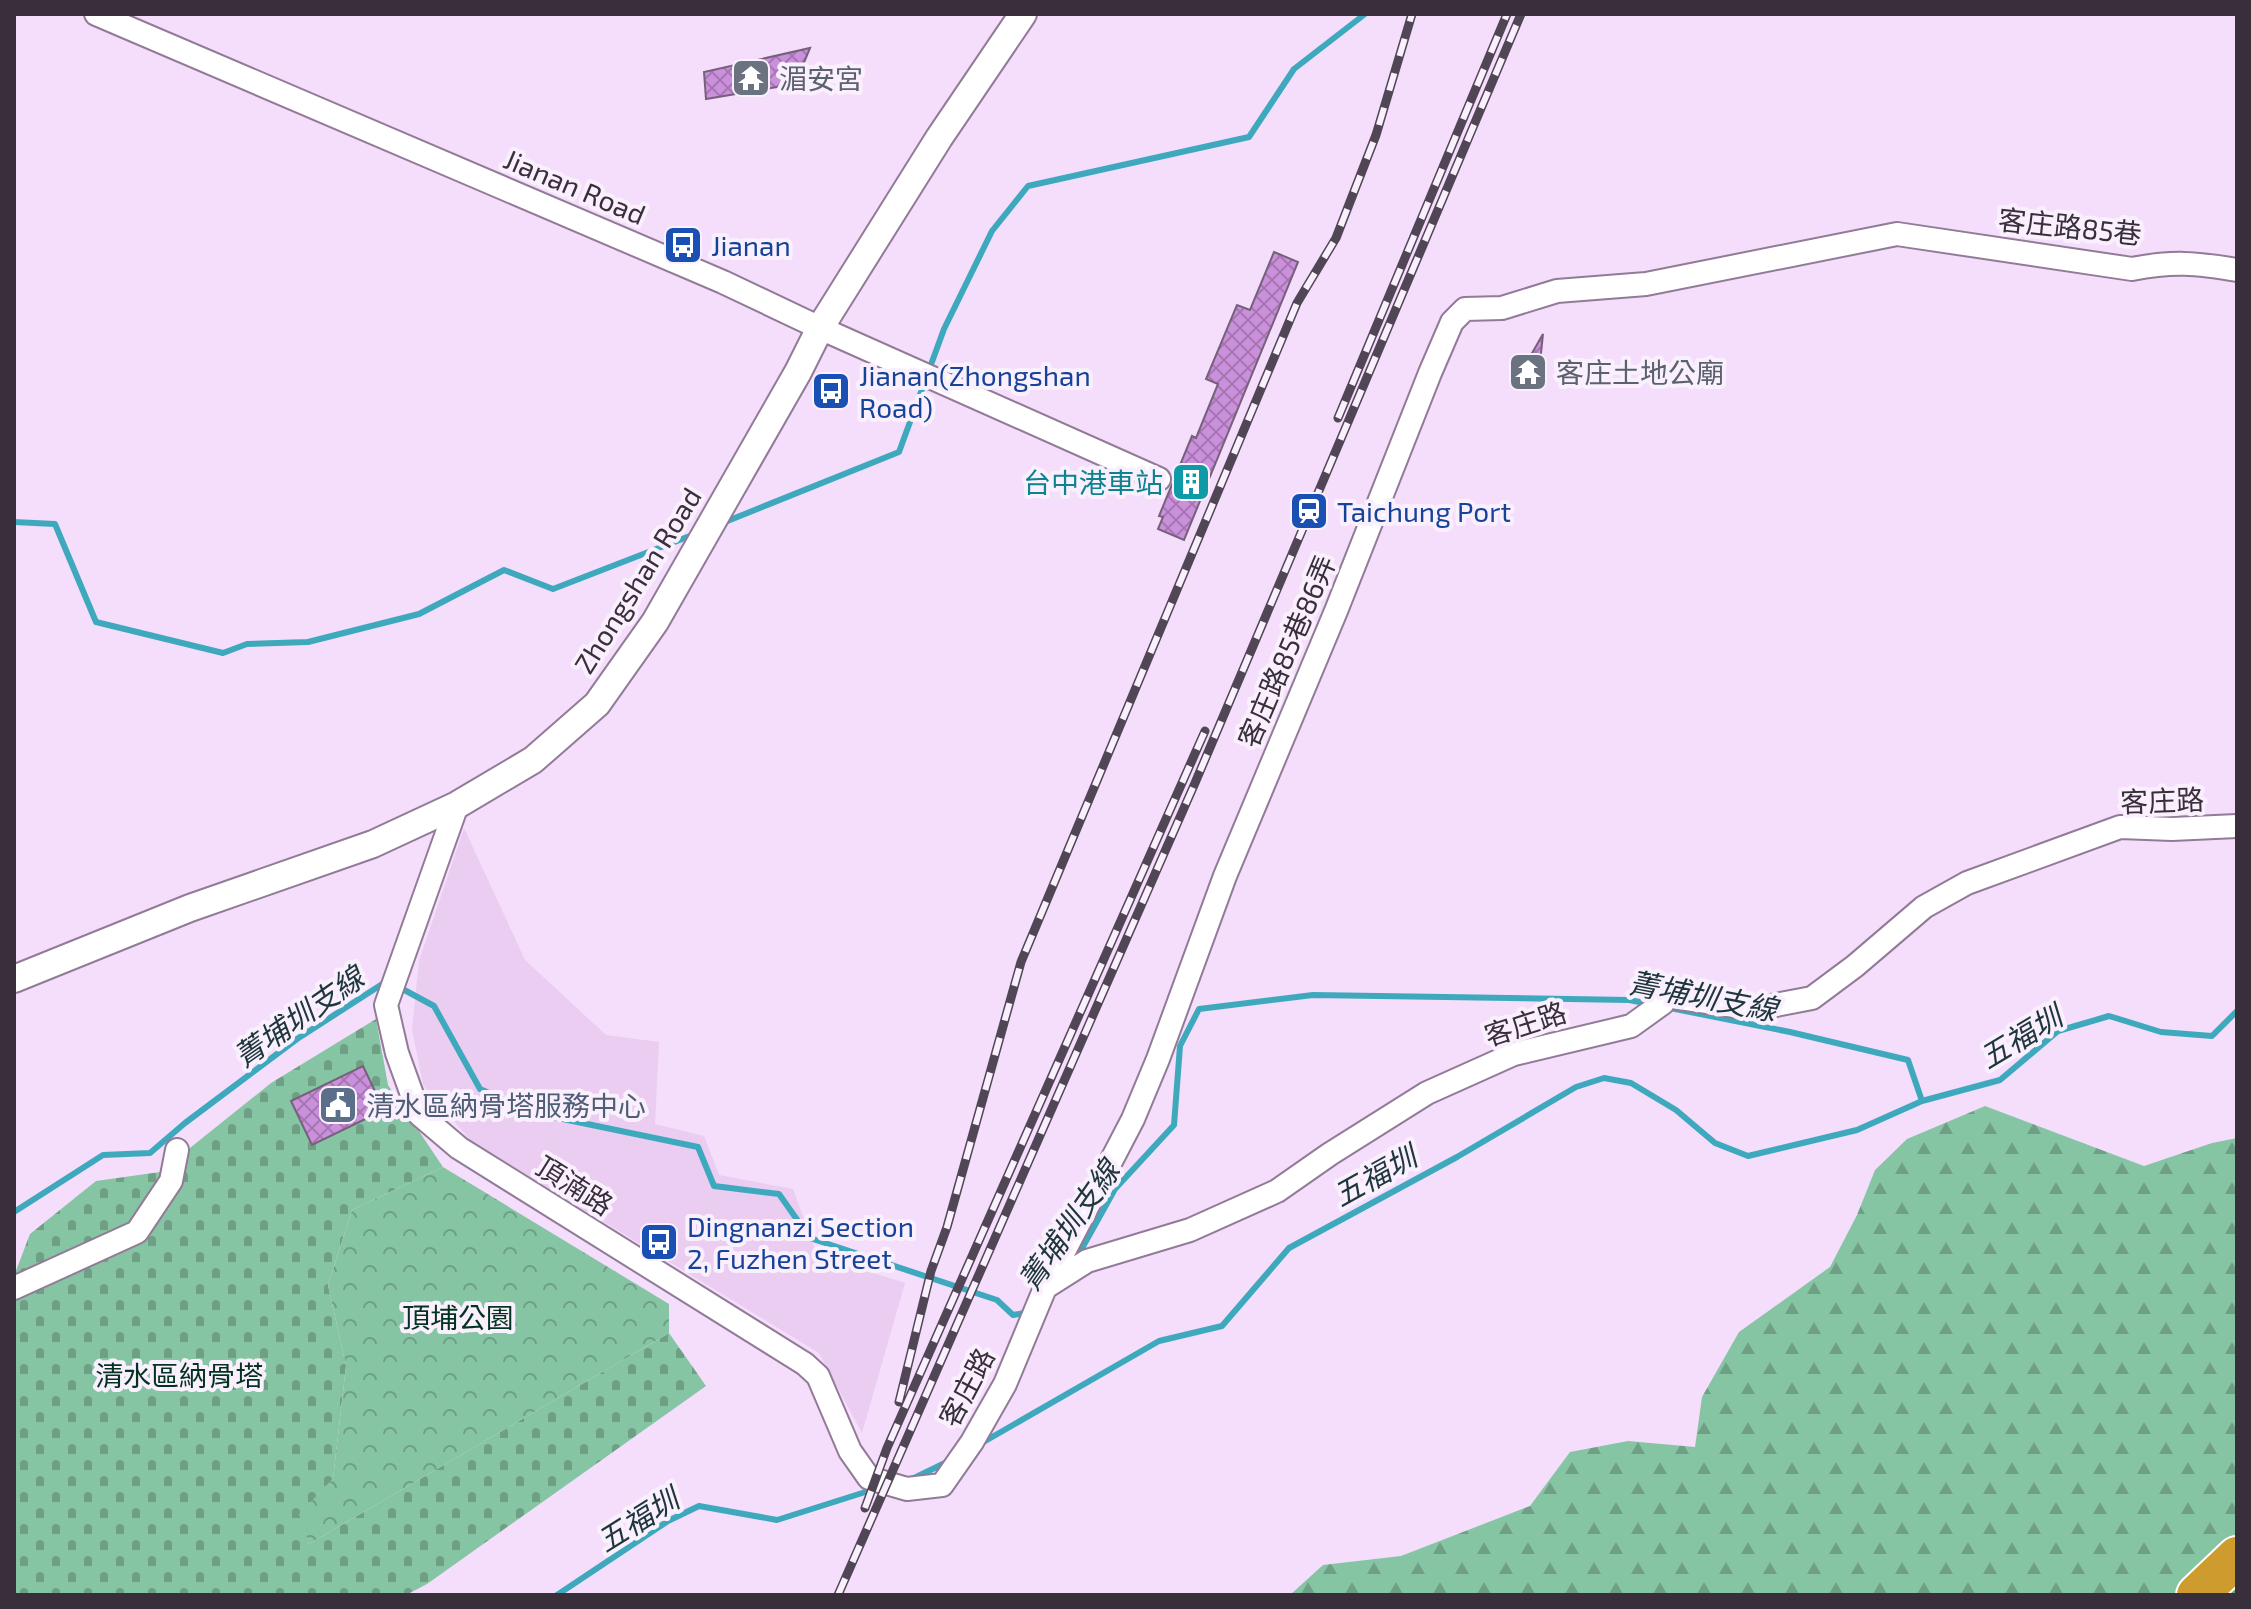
<svg xmlns="http://www.w3.org/2000/svg" width="2251" height="1609" viewBox="0 0 2251 1609" font-family="'Exo 2','Noto Sans TC',sans-serif">
  <style>
    .built { fill: #eacdf1 }
    .forest { fill: url(#forest-firs) }
    .cemetery { fill: url(#cemetery-stones) }
    .park { fill: url(#park-crowns) }
    .lines { fill: none; stroke-linecap: round; stroke-linejoin: round }
    .stream { stroke: #3ea9bc; stroke-width: 6 }
    .building { fill: url(#building-cross-hatch); stroke: #76617b; stroke-width: 2 }
    .minor-casing { stroke: #917b97; stroke-width: 26 }
    .tertiary-casing { stroke: #917b97; stroke-width: 30 }
    .motorway-casing { stroke: #fff; stroke-width: 44 }
    .minor { stroke: #fff; stroke-width: 22 }
    .tertiary { stroke: #fff; stroke-width: 26 }
    .motorway { stroke: #ce9b2e; stroke-width: 40 }
    .rail-casing { stroke: #514655; stroke-width: 9 }
    .rail { stroke: #faf0fd; stroke-width: 6; stroke-dasharray: 18; stroke-linecap: butt }
    .labels { text-anchor: middle; dominant-baseline: central; stroke-width: 8; stroke-linejoin: round; paint-order: stroke }
    .worship-label { font-size: 28px; fill: #5b616d; stroke: #faf0fd; text-anchor: start }
    .street-label { font-size: 28px; fill: #382f3b; stroke: #faf0fd }
    .transit-label { font-size: 28px; fill: #164399; stroke: #faf0fd; text-anchor: start }
    .culture-label { font-size: 28px; fill: #0d838f; stroke: #faf0fd; text-anchor: end }
    .service-label { font-size: 28px; fill: #4e5e75; stroke: #faf0fd; text-anchor: start }
    .park-label { font-size: 28px; fill: #033320; stroke: #faf0fd }
    .water-label { font-size: 30px; font-style: italic; fill: #1f373c; stroke: #faf0fd }
  </style>
  <defs>
    <pattern id="forest-firs" width="22" height="20" patternUnits="userSpaceOnUse" patternTransform="scale(2)"><rect width="22" height="20" fill="#86c5a3"/><path d="M5 1l3.5 6h-7zM16 11l3.5 6h-7z" fill="#6fa086"/></pattern>
    <pattern id="cemetery-stones" width="16" height="16" patternUnits="userSpaceOnUse" patternTransform="scale(2)"><rect width="16" height="16" fill="#86c5a3"/><path d="M2 7V4a2 2 0 0 1 4 0v3zM10 15v-3a2 2 0 0 1 4 0v3z" fill="#6fa086"/></pattern>
    <pattern id="park-crowns" width="20" height="18" patternUnits="userSpaceOnUse" patternTransform="scale(2)"><rect width="20" height="18" fill="#86c5a3"/><path d="M2 6a3 3 0 1 1 6 0M12 15a3 3 0 1 1 6 0" fill="none" stroke="#6fa086"/></pattern>
    <pattern id="building-cross-hatch" width="8" height="8" patternUnits="userSpaceOnUse" patternTransform="scale(2)"><rect width="8" height="8" fill="#cb90db"/><path d="M0 0l8 8M0 8l8-8" fill="none" stroke="#a676b3"/></pattern>
  </defs>
  <rect width="100%" height="100%" fill="#f5ddfc"/>
  <path class="built" d="M 464,828 L 525,960 L 606,1035 L 659,1042 L 655,1124 L 704,1136 L 719,1175 L 793,1189 L 817,1255 L 905,1283 L 862,1433 L 819,1353 L 471,1141 L 423,1085 L 412,1029 L 419,961 Z"/>
  <path class="forest" d="M 1985,1106 L 2144,1166 L 2212,1143 L 2237,1138 L 2237,1595 L 1290,1595 L 1323,1565 L 1401,1556 L 1530,1506 L 1570,1452 L 1628,1441 L 1695,1447 L 1702,1397 L 1739,1332 L 1830,1267 L 1857,1215 L 1875,1170 L 1907,1139 Z"/>
  <path class="cemetery" d="M 376,1019 L 388,1085 L 443,1167 L 352,1210 L 328,1285 L 346,1366 L 333,1479 L 300,1514 L 309,1544 L 669,1333 L 706,1386 L 427,1584 L 406,1595 L 14,1595 L 14,1276 L 30,1234 L 96,1181 L 160,1172 L 271,1083 Z"/>
  <path class="park" d="M 443,1167 L 669,1304 L 669,1333 L 309,1544 L 299,1514 L 333,1479 L 346,1366 L 328,1285 L 352,1210 Z"/>
  <g class="lines">
    <path class="stream" d="M 929,370 L 944,329 L 992,231 L 1028,186 L 1249,137 L 1294,69 L 1365,14
      M 14,522 L 55,524 L 96,622 L 223,653 L 247,644 L 308,642 L 419,614 L 504,570 L 553,589 L 695,534
      M 720,524 L 899,452 L 925,381
      M 397,986 L 434,1006 L 480,1089 L 534,1113 L 698,1147 L 714,1186 L 779,1194 L 810,1238 L 997,1300 L 1013,1315 L 1030,1312
      M 1665,1007 L 1790,1032 L 1908,1060 L 1922,1101
      M 14,1212 L 103,1155 L 150,1153 L 185,1123 L 297,1039 L 387,981
      M 1076,1259 L 1115,1189 L 1174,1125 L 1180,1046 L 1199,1009 L 1313,995 L 1629,1000 L 1650,1004
      M 980,1444 L 1159,1341 L 1222,1326 L 1289,1248 L 1457,1157 L 1576,1087 L 1604,1078 L 1631,1083 L 1676,1110 L 1715,1143 L 1748,1156 L 1857,1130 L 1922,1101 L 2000,1080 L 2058,1031 L 2109,1016 L 2161,1032 L 2212,1036 L 2237,1011
      M 912,1479 L 949,1461
      M 557,1595 L 668,1521 L 699,1506 L 777,1520 L 878,1488"/>
  </g>
  <path class="building" d="M 810,48 L 795,84 L 706,99 L 704,72 Z
    M 1274,252 L 1298,262 L 1184,540 L 1158,529 L 1163,517 L 1159,516 L 1192,436 L 1196,438 L 1218,384 L 1206,379 L 1237,305 L 1250,310 Z
    M 1543,334 L 1538,382 L 1517,379 Z
    M 363,1066 L 384,1110 L 312,1145 L 291,1101 Z"/>
  <g class="lines">
    <g class="minor-casing">
      <path id="minor" d="M 96,14 L 723,282 L 820,328 L 1159,479
        M 457,805 L 386,1005 L 397,1053 L 419,1114 L 459,1148 L 805,1364 L 818,1376 L 850,1451 L 869,1478 L 907,1489 L 942,1485 L 972,1442 L 1005,1384 L 1045,1288 L 1133,1119 L 1158,1059 L 1225,876 L 1336,611 L 1430,373 L 1452,322 L 1465,309 L 1502,308 L 1557,291 L 1646,284 L 1897,234 L 2132,269 C 2173,261 2196,263 2237,270
        M 1046,1287 L 1087,1261 L 1190,1230 L 1277,1191 L 1330,1154 L 1427,1093 L 1514,1054 L 1631,1026 L 1663,1003 L 1666,996 L 1755,1009 L 1812,998 L 1855,966 L 1924,907 L 1967,883 L 2120,827 L 2172,829 L 2237,826
        M 14,1288 L 137,1232 L 171,1181 L 177,1150"/>
    </g>
    <g class="tertiary-casing">
      <path id="tertiary" d="M 14,979 L 190,908 L 373,844 L 457,805 L 533,760 L 597,704 L 655,622 L 798,372 L 820,328 L 939,138 L 1023,14"/>
    </g>
    <g class="motorway-casing">
      <path id="motorway" d="M 2197,1595 L 2237,1557"/>
    </g>
    <use href="#minor" class="minor"/>
    <use href="#tertiary" class="tertiary"/>
    <use href="#motorway" class="motorway"/>
    <g class="rail-casing">
      <path id="rail" d="M 1338,418 L 1507,14
        M 899,1402 L 931,1271 L 947,1227 L 1021,962 L 1297,303 L 1336,238 L 1376,135 L 1412,14
        M 865,1508 L 887,1448 L 1205,731
        M 838,1595 L 1195,783 L 1521,14"/>
    </g>
    <use href="#rail" class="rail"/>
  </g>
  <defs>
    <g id="temple-square" transform="scale(2)"><rect x="-9" y="-9" width="18" height="18" rx="4" fill="#6b7280" stroke="#faf0fd"/><path d="M0-6L5-2H3V0L6.5 2.5H4V6H1.5V3h-3V6H-4V2.5H-6.5L-3 0V-2H-5Z" fill="#fff"/></g>
    <g id="bus-square" transform="scale(2)"><rect x="-9" y="-9" width="18" height="18" rx="4" fill="#1a4fb4" stroke="#faf0fd"/><path d="M-5-6H5V4H4V6H2V4H-2V6H-4V4H-5ZM-3.5-4V0h7V-4ZM-3.5 1.2v1.5H-2V1.2ZM2 1.2v1.5H3.5V1.2Z" fill="#fff"/></g>
    <g id="building-square" transform="scale(2)"><rect x="-9" y="-9" width="18" height="18" rx="4" fill="#0f9aa8" stroke="#faf0fd"/><path d="M-4-6H4V6H1V3H-1V6H-4ZM-2.5-4.3h1.7v1.8h-1.7ZM.8-4.3h1.7v1.8H.8ZM-2.5-1h1.7V.8h-1.7ZM.8-1h1.7V.8H.8Z" fill="#fff"/></g>
    <g id="station-square" transform="scale(2)"><rect x="-9" y="-9" width="18" height="18" rx="4" fill="#1a4fb4" stroke="#faf0fd"/><path d="M-3-6H3Q5-6 5-4V2Q5 4 3 4L4.5 6H3L1.5 4h-3L-3 6H-4.5L-3 4Q-5 4-5 2V-4Q-5-6-3-6ZM-3.5-4v3h7v-3ZM-3.5 1v1.5H-2V1ZM2 1v1.5H3.5V1Z" fill="#fff"/></g>
    <g id="civic-square" transform="scale(2)"><rect x="-9" y="-9" width="18" height="18" rx="4" fill="#5c6f8a" stroke="#faf0fd"/><path d="M-.6-6.5H3V-4.5H.6V-3L4-1V1h2V6H-6V1h2V-1L-.6-3ZM-1.2 2.5V6h2.4V2.5Z" fill="#fff"/></g>
  </defs>
  <g fill-rule="evenodd">
    <use href="#temple-square" x="751" y="78"/>
    <use href="#bus-square" x="683" y="245"/>
    <use href="#temple-square" x="1528" y="372"/>
    <use href="#bus-square" x="831" y="391"/>
    <use href="#building-square" x="1191" y="482"/>
    <use href="#station-square" x="1309" y="511"/>
    <use href="#civic-square" x="338" y="1105"/>
    <use href="#bus-square" x="659" y="1242"/>
  </g>
  <g class="labels">
    <g class="worship-label">
      <text x="779" y="78">湄安宮</text>
      <text x="1556" y="372">客庄土地公廟</text>
    </g>
    <g class="street-label">
      <text transform="translate(575 186) rotate(23)">Jianan Road</text>
      <text transform="translate(2070 226) rotate(6)">客庄路85巷</text>
      <text transform="translate(637 580) rotate(-58)">Zhongshan Road</text>
      <text transform="translate(1286 651) rotate(-67)">客庄路85巷86弄</text>
      <text transform="translate(2162 800) rotate(-2)">客庄路</text>
      <text transform="translate(1525 1023) rotate(-18)">客庄路</text>
      <text transform="translate(575 1185) rotate(32)">頂湳路</text>
      <text transform="translate(966 1387) rotate(-62)">客庄路</text>
    </g>
    <g class="transit-label">
      <text x="711" y="245">Jianan</text>
      <text x="859" y="375">Jianan(Zhongshan<tspan x="859" dy="32">Road)</tspan></text>
      <text x="1337" y="511">Taichung Port</text>
      <text x="687" y="1226">Dingnanzi Section<tspan x="687" dy="32">2, Fuzhen Street</tspan></text>
    </g>
    <g class="culture-label">
      <text x="1163" y="482">台中港車站</text>
    </g>
    <g class="service-label">
      <text x="366" y="1105">清水區納骨塔服務中心</text>
    </g>
    <g class="park-label">
      <text x="458" y="1317">頂埔公園</text>
      <text x="179" y="1375">清水區納骨塔</text>
    </g>
    <g class="water-label">
      <text transform="translate(1703 995) rotate(11)">菁埔圳支線</text>
      <text transform="translate(298 1016) rotate(-35)">菁埔圳支線</text>
      <text transform="translate(2020 1036) rotate(-31)">五福圳</text>
      <text transform="translate(1374 1175) rotate(-29)">五福圳</text>
      <text transform="translate(1068 1225) rotate(-55)">菁埔圳支線</text>
      <text transform="translate(637 1519) rotate(-32)">五福圳</text>
    </g>
  </g>
  <rect width="2251" height="1609" fill="none" stroke="#382f3b" stroke-width="32"/>
</svg>
